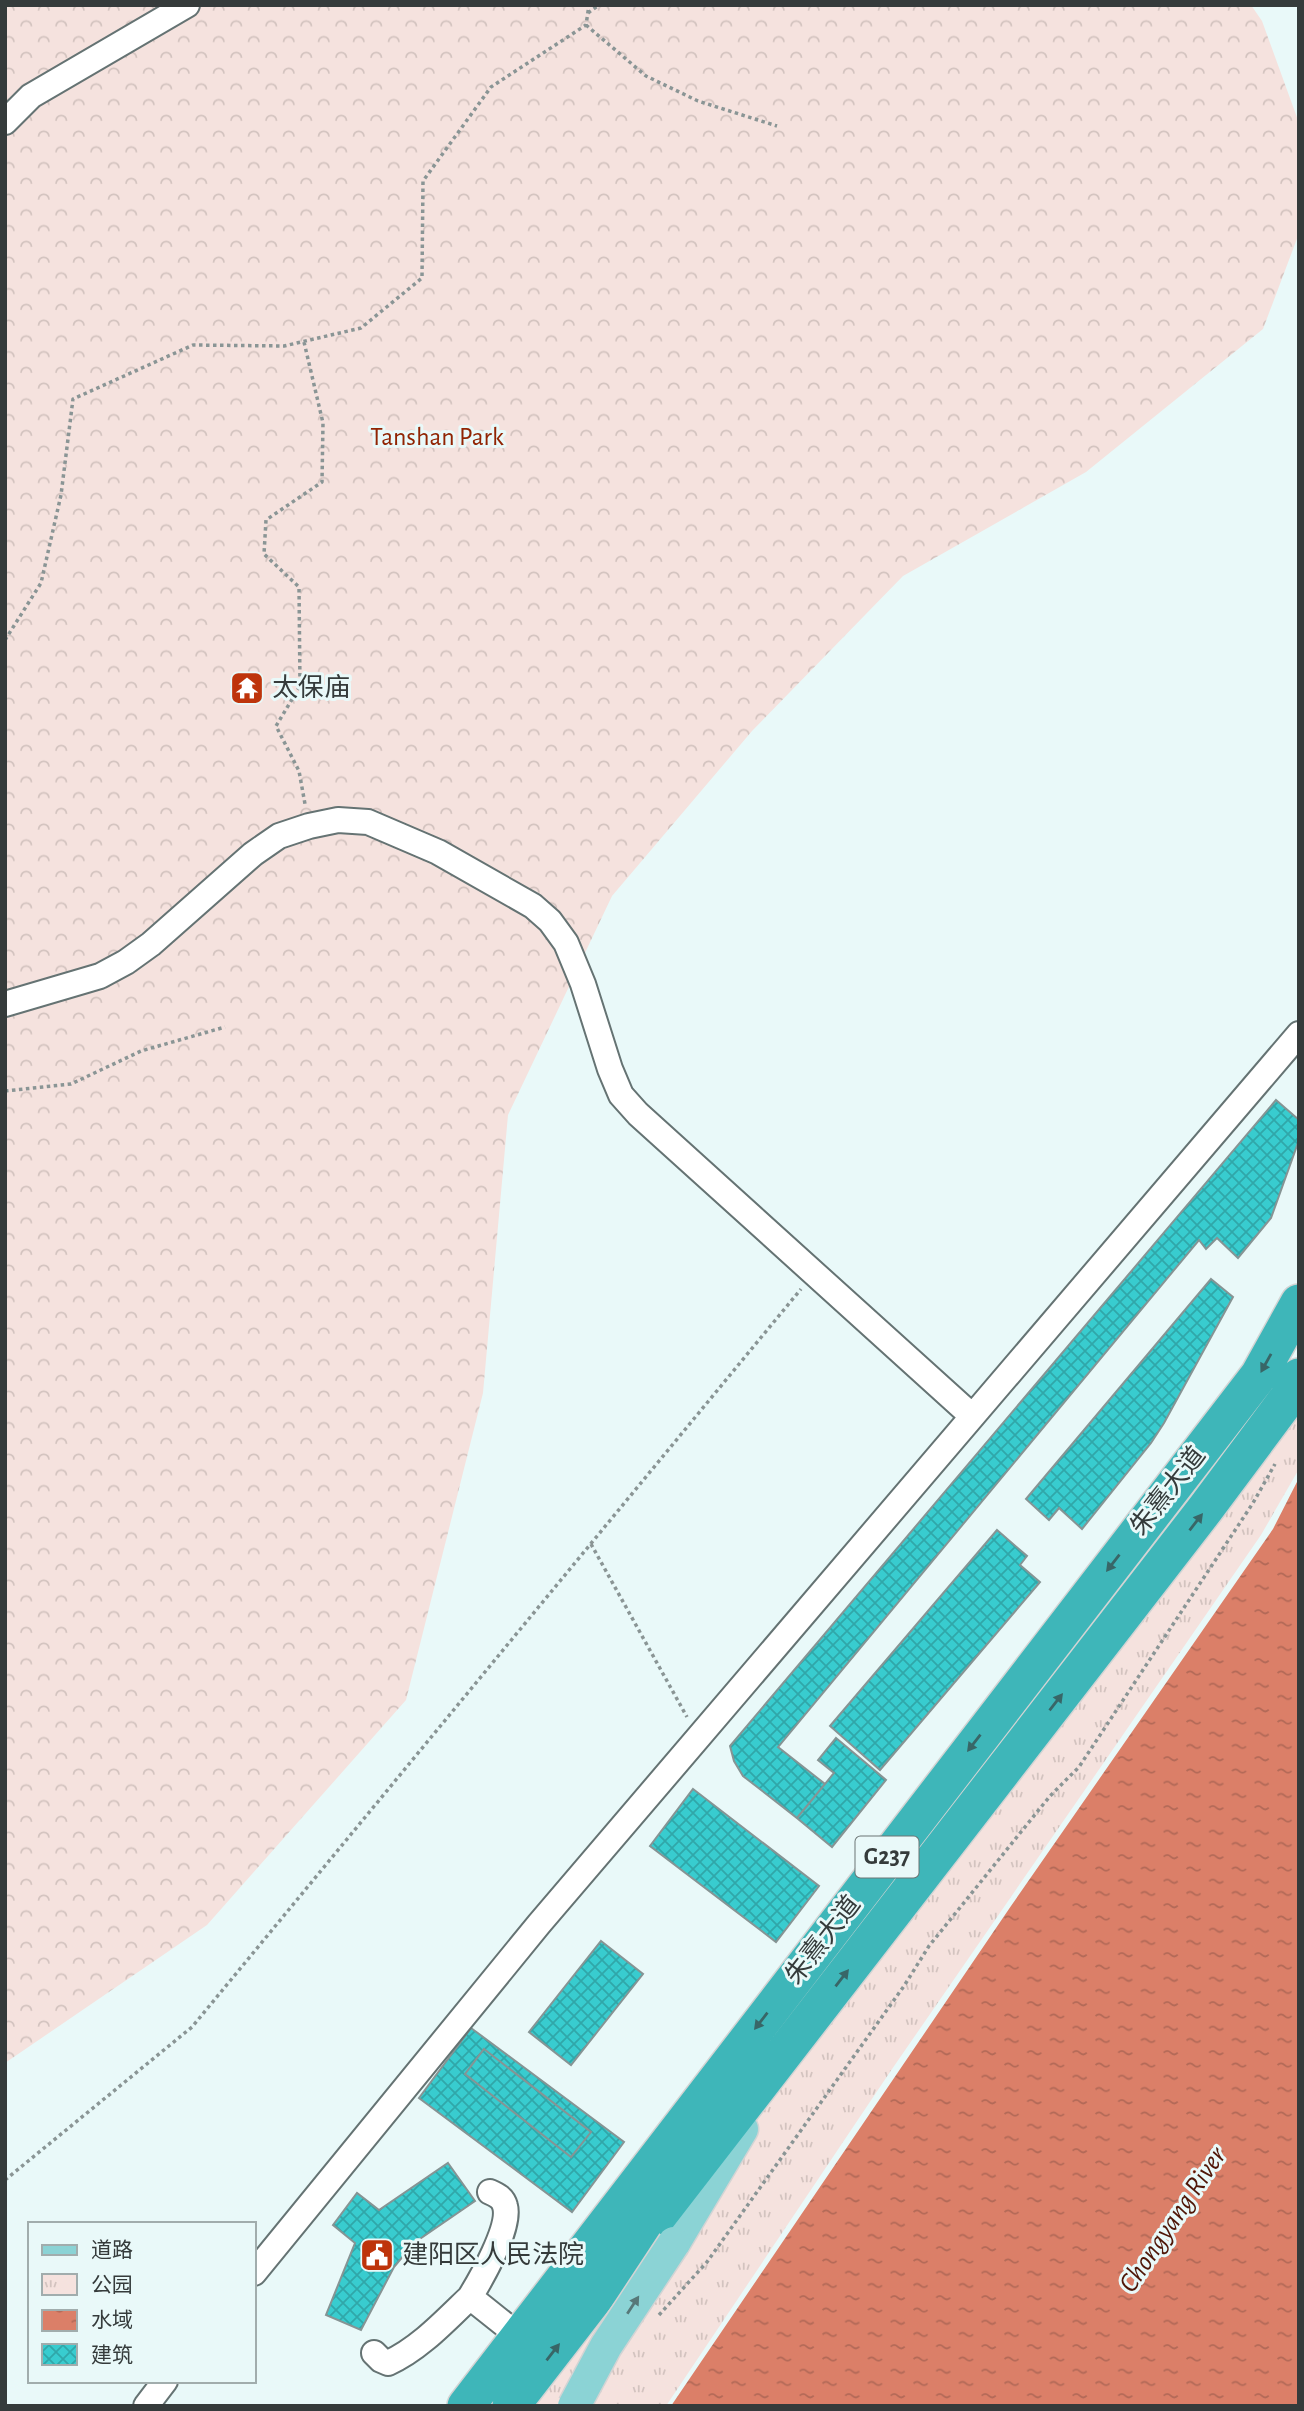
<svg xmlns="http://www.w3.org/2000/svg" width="1304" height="2411" viewBox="0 0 1304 2411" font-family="'Alegreya Sans','Noto Sans SC',sans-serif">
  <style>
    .forest { fill: url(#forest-crowns) }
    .park { fill: url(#park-tufts) }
    .water { fill: url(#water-ripples) }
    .building { fill: url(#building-cross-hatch); stroke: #869494; stroke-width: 2 }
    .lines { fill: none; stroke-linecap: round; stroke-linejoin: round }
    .minor-casing { stroke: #657373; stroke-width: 28 }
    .major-casing { stroke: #d3d4d4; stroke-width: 35 }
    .highway-casing { stroke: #d3d4d4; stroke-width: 40 }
    .path { stroke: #8a9595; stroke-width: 3.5; stroke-dasharray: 3.5 3.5; stroke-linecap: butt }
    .minor { stroke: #fff; stroke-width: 24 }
    .major { stroke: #8bd3d5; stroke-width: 32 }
    .highway { stroke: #3eb6b9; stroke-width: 37 }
    .major-bridge-casing { stroke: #d3d4d4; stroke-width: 35; stroke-linecap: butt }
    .major-bridge { stroke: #8bd3d5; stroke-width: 32 }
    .oneway { fill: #386667 }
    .oneway2 { fill: #577879 }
    .labels { text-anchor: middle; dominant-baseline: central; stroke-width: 6; stroke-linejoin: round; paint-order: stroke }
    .shield { fill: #e9f9f9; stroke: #6b7474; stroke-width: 2 }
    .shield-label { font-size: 24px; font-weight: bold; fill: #353b3b }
    .park-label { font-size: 26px; fill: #912403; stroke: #e9f9f9 }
    .poi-label { font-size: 26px; fill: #353b3b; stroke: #e9f9f9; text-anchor: start }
    .street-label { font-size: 26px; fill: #353b3b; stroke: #e9f9f9 }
    .water-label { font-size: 28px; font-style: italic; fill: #4f1607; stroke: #e9f9f9 }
  </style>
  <defs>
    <pattern id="forest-crowns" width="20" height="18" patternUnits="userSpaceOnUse" patternTransform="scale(1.75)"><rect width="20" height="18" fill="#f5e2de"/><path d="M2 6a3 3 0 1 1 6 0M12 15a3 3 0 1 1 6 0" fill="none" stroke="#d3c3bf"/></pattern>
    <pattern id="park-tufts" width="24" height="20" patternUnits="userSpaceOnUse" patternTransform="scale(1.75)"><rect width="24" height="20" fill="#f5e2de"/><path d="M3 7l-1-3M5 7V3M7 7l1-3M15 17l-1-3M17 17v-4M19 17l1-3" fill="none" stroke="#d3c3bf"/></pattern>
    <pattern id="water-ripples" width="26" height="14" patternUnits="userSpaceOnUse" patternTransform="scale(1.75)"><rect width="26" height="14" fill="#db7f68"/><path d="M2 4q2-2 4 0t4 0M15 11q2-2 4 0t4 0" fill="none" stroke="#b26957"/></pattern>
    <pattern id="building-cross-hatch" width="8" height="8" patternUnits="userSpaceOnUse" patternTransform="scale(1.75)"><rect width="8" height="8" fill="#38cccf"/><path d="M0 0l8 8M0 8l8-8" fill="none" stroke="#30a7a9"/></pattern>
  </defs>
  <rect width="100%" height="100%" fill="#e9f9f9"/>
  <path class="forest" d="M 5,5 L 1251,5 L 1262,21 L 1299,123 L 1298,236 L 1263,329 L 1086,472 L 903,576 L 752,731 L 612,896 L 508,1115 L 483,1393 L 406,1700 L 207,1925 L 5,2063 Z"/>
  <path class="park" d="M 1299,1391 L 1299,1469 L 1261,1535 L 890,2072 L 666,2406 L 529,2406 Z"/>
  <path class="water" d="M 1299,1478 L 1299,2406 L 671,2406 L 1011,1906 L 1273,1529 Z"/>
  <path class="building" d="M 1276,1100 L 1299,1120 L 1299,1140 L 1271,1218 L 1238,1258 L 1217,1238 L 1206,1249 L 1199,1240 L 778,1747 L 825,1784 L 797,1818 L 743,1776 L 734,1761 L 730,1746 Z
    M 1211,1279 L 1233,1297 L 1164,1423 L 1151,1443 L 1082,1529 L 1059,1508 L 1049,1520 L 1026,1499 Z
    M 997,1530 L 1027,1556 L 1020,1565 L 1040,1582 L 880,1770 L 830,1726 Z
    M 836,1738 L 886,1780 L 832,1847 L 797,1818 L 834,1773 L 818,1760 Z
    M 693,1789 L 819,1886 L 776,1942 L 650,1846 Z
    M 601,1941 L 643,1974 L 571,2065 L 529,2032 Z
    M 471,2028 L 624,2142 L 572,2212 L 419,2098 Z
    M 484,2049 L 591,2132 L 571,2157 L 465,2074 Z
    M 448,2163 L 475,2201 L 414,2243 L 394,2267 L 361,2330 L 326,2315 L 355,2243 L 333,2225 L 357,2193 L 379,2210 Z"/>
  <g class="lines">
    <g class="minor-casing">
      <path id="minor" d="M 5,122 L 31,96 L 187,5
        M 5,1004 L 100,976 L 126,962 L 151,944 L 253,854 L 279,836 L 309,826 L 338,820 L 368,822 L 438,852 L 533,906 L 550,921 L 566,943 L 583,984 L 610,1069 L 621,1095 L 638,1114 L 972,1416
        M 254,2273 L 539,1924 L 1299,1034
        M 470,2297 C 481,2279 511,2227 505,2206 C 503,2198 497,2195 490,2192
        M 374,2353 L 381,2360 L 388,2363 C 419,2349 445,2321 470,2297 L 519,2336
        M 146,2406 L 165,2381"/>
    </g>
    <g class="major-casing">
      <path id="major" d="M 674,2243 L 742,2129"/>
    </g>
    <g class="highway-casing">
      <path id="highway" d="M 466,2406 L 1259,1375 L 1299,1303
        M 511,2406 L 1206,1508 L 1288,1398 L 1299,1377"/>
    </g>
    <path class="path" d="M 588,13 L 599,5
      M 586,25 L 646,76 L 698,101 L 777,126
      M 304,342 L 323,423 L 322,482 L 266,520 L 264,554 L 299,587 L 300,686 L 276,726 L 299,771 L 305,804
      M 5,640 L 41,583 L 61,495 L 73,399 L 193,345 L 284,346 L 361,328 L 422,278 L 423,181 L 491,87 L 586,25 L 589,5
      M 5,1091 L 71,1084 L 141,1051 L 225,1027
      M 591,1544 L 687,1717
      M 5,2180 L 192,2027 L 801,1289
      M 659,2315 L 707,2262 L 904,1986 L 929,1946 L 1050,1796 L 1079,1767 L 1253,1503 L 1275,1464"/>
    <use href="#minor" class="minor"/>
    <use href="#major" class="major"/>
    <use href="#highway" class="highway"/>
    <g class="major-bridge-casing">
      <path id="major-bridge" d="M 574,2406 L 606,2346 L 674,2243"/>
    </g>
    <use href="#major-bridge" class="major-bridge"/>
  </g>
  <defs><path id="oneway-solid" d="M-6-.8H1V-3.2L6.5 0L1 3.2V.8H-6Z" transform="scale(1.75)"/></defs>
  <g class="oneway">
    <use href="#oneway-solid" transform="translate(1266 1363) rotate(119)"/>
    <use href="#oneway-solid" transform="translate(1196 1522) rotate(-52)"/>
    <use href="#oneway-solid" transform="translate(1113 1563) rotate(128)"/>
    <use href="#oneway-solid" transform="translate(1056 1702) rotate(-52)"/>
    <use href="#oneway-solid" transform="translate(974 1743) rotate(128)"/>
    <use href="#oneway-solid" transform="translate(842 1978) rotate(-52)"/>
    <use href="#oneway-solid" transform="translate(761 2021) rotate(128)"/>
    <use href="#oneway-solid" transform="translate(553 2352) rotate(-52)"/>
  </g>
  <use class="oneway2" href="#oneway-solid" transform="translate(633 2305) rotate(-57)"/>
  <defs>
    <g id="temple-square" transform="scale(1.75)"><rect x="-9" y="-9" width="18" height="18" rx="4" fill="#be340b" stroke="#e9f9f9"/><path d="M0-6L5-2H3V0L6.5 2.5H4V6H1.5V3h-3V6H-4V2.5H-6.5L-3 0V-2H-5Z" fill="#fff"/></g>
    <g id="civic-square" transform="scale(1.75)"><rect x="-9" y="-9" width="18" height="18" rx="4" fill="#be340b" stroke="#e9f9f9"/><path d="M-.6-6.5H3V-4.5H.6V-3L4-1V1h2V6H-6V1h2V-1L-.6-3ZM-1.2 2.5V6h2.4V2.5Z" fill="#fff"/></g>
  </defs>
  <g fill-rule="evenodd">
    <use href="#temple-square" x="247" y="688"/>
    <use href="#civic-square" x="377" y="2255"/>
  </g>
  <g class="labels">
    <rect class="shield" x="855.5" y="1836.5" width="63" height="41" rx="5"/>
    <g class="shield-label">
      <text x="887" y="1857">G237</text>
    </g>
    <g class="park-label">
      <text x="437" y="437">Tanshan Park</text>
    </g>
    <g class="poi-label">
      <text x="272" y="688">太保庙</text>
      <text x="402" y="2255">建阳区人民法院</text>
    </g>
    <g class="street-label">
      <text transform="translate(1168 1491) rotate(-52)">朱熹大道</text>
      <text transform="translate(823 1940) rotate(-52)">朱熹大道</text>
    </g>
    <g class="water-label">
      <text transform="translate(1173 2220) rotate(-56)">Chongyang River</text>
    </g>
  </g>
  <rect width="1304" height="2411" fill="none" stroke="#353b3b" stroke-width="14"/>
  <rect x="28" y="2222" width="228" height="161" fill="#e9f9f9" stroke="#a1adad" stroke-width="2"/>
  <rect x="42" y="2245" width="35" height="10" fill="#8bd3d5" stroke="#a1adad" stroke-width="2"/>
  <text x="91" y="2257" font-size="21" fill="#353b3b">道路</text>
  <rect x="42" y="2274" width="35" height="21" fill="url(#park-tufts)" stroke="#a1adad" stroke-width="2"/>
  <text x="91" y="2292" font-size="21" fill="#353b3b">公园</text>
  <rect x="42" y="2310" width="35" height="21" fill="url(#water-ripples)" stroke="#a1adad" stroke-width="2"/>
  <text x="91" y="2327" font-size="21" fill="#353b3b">水域</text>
  <rect x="42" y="2344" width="35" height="21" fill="url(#building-cross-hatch)" stroke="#a1adad" stroke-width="2"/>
  <text x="91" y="2362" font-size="21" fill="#353b3b">建筑</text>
</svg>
